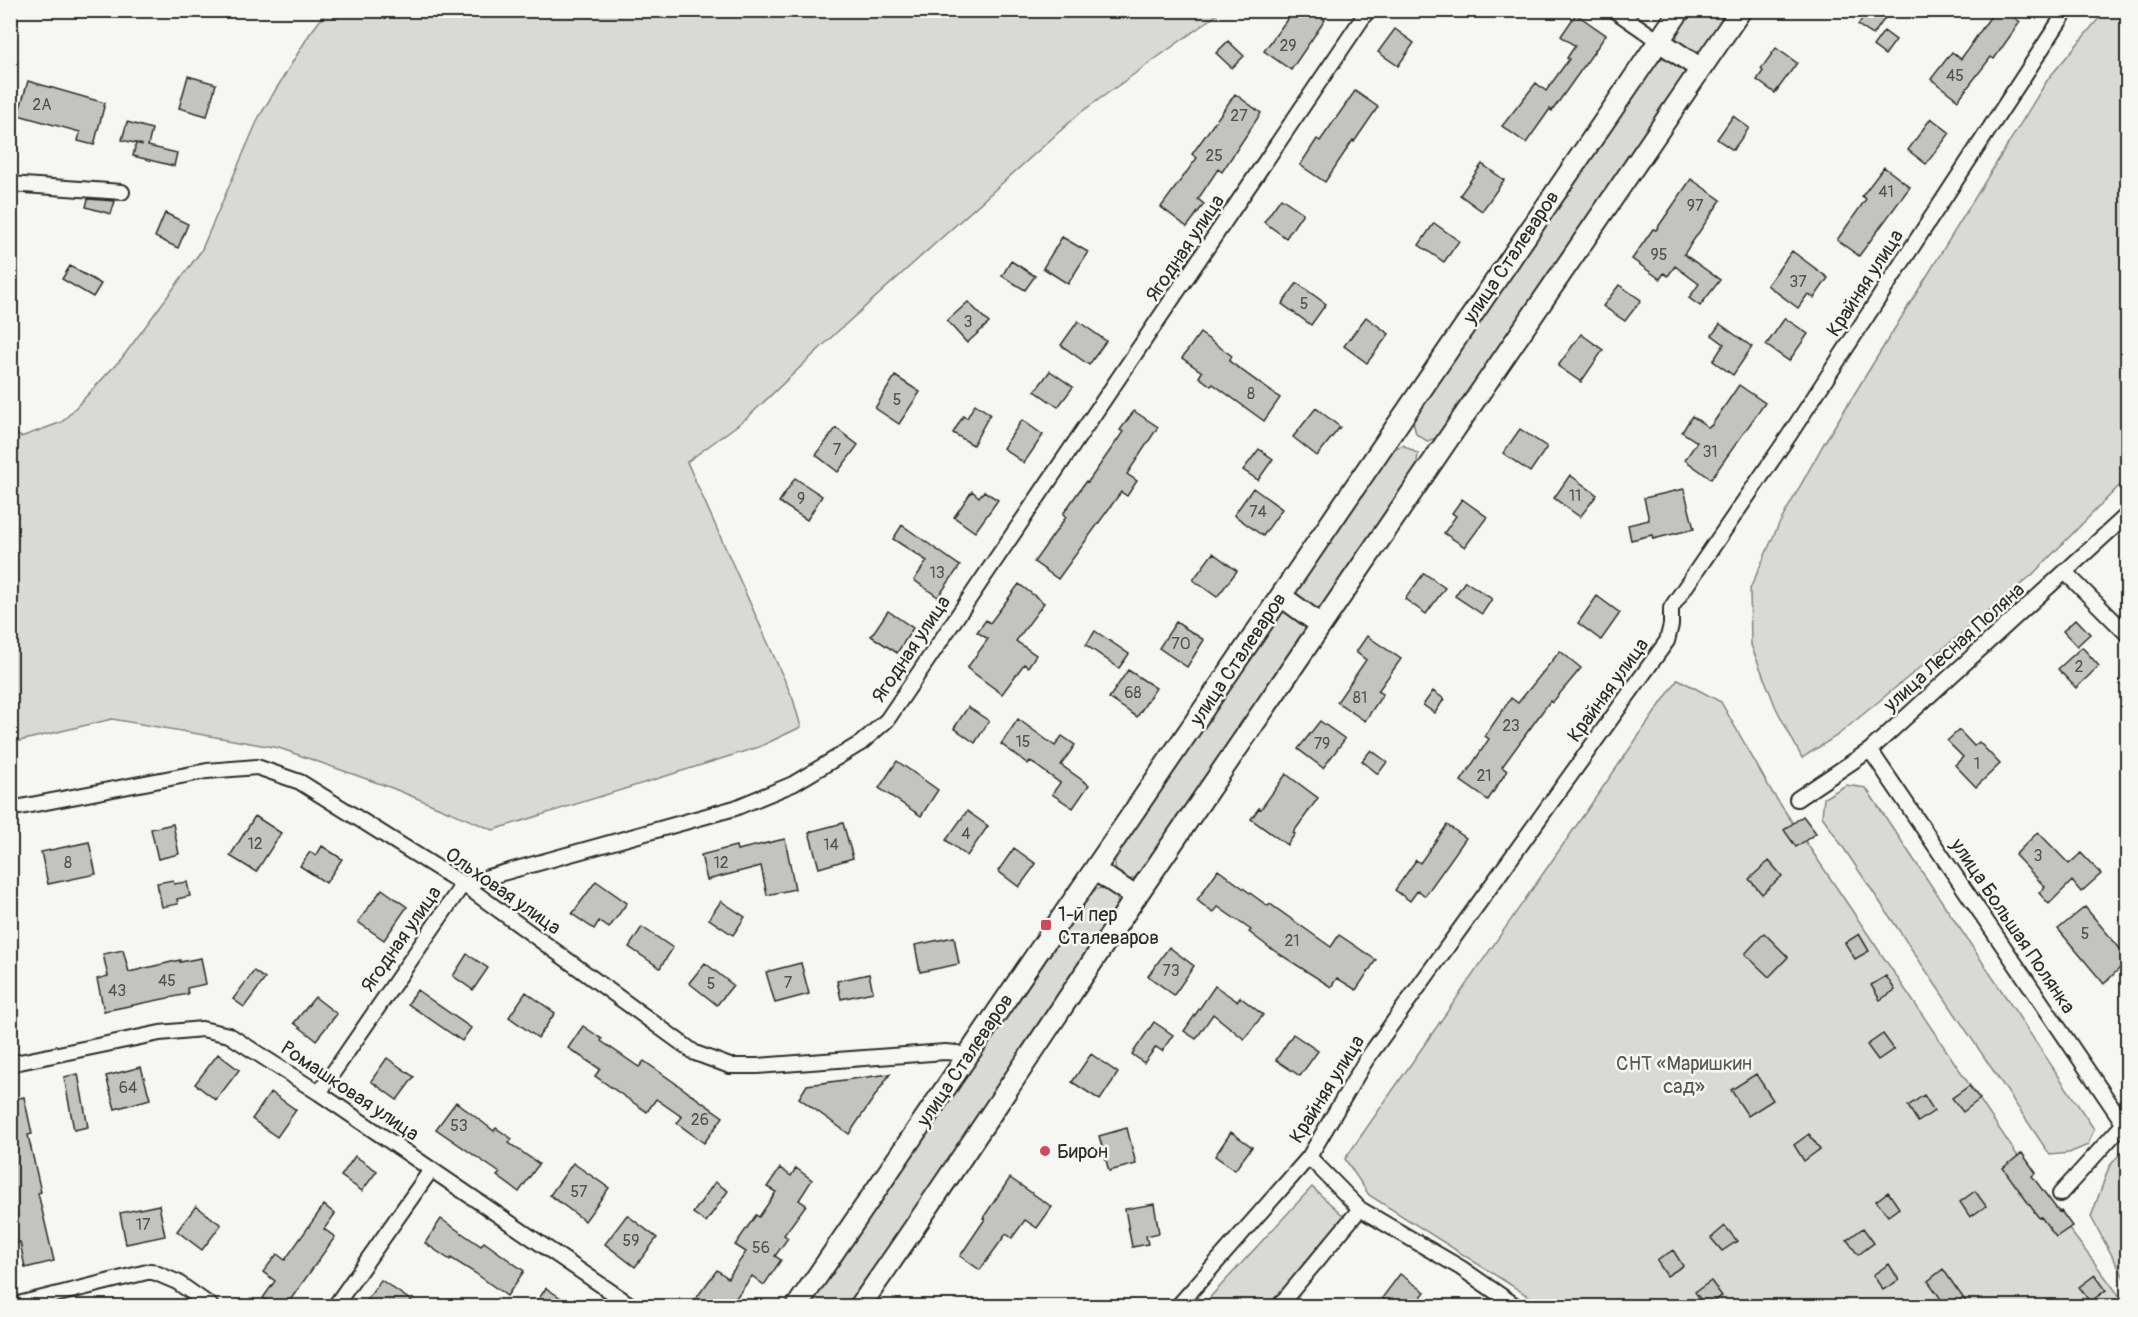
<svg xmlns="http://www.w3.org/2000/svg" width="2138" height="1317" viewBox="0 0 2138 1317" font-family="Pangolin,sans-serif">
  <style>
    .green { fill: #d9d9d5; stroke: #828280; stroke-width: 1.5 }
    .building { fill: #c3c3c0; stroke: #2b2b2b; stroke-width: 1.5 }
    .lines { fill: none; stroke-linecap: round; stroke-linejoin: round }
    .minor-casing { stroke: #2b2b2b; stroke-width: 18 }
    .secondary-casing { stroke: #2b2b2b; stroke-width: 24 }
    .minor { stroke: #f6f6f2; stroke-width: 14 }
    .secondary { stroke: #f6f6f2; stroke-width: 20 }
    .poi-dot { fill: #d1495b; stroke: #f6f6f2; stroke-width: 2 }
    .labels { text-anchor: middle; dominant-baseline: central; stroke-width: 5; stroke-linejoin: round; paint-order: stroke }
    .number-label { font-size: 16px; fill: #515150 }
    .street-label { font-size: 20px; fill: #2b2b2b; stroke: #f6f6f2 }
    .poi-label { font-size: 20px; fill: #2b2b2b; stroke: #f6f6f2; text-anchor: start }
    .park-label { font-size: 20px; fill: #565656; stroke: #f6f6f2 }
  </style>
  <rect width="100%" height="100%" fill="#f6f6f2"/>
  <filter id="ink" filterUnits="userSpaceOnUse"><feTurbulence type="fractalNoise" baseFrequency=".0167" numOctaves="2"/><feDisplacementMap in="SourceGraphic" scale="12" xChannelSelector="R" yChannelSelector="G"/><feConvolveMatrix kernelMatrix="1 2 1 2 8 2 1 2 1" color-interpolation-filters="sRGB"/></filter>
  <g filter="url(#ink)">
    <path class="green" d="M 327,11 L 327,10 L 1222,11 L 1080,113 L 836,333 L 747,418 L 687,462 L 793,699 L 801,727 L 759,747 L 493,830 L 392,788 L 279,748 L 112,719 L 11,743 L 11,430 L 21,437 L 62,422 L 122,358 L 201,251 L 259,117 L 309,35 Z
      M 1689,11 L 1730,11 L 1705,49 L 1692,53 L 1678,44 L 1676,28 Z
      M 2105,11 L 2128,11 L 2127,478 L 2032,575 L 1838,735 L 1802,758 L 1776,708 L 1751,645 L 1750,589 L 1778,526 L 1823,445 L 2048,79 Z
      M 1667,56 L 1677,60 L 1685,70 L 1680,87 L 1440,437 L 1427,441 L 1416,434 L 1412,417 L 1653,63 Z
      M 1403,445 L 1418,454 L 1416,472 L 1320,610 L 1315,612 L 1296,598 L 1294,590 L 1388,451 Z
      M 1290,608 L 1306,620 L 1309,629 L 1141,874 L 1130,880 L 1116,873 L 1114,857 L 1280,610 Z
      M 1678,679 L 1721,702 L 1772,792 L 2048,1201 L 2127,1306 L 1544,1306 L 1369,1195 L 1345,1159 Z
      M 1846,785 L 1866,788 L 2094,1129 L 2088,1145 L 2069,1153 L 2050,1155 L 1822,816 L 1824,798 Z
      M 1103,887 C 1114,895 1120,896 1117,910 L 851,1306 L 810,1306 L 1090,892 Z
      M 2127,1145 L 2127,1283 L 2091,1217 L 2109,1167 Z
      M 1312,1187 L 1348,1220 L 1268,1306 L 1202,1306 Z"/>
    <path class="building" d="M 1294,10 L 1311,10 L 1325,20 L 1291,70 L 1264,51 Z
      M 1868,10 L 1874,10 L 1885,18 L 1873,35 L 1858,25 Z
      M 1995,10 L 2004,10 L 2020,22 L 1994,59 L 1991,57 L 1958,100 L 1931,79 L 1952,52 L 1961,59 Z
      M 1576,14 L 1606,35 L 1552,111 L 1550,109 L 1526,143 L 1502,126 L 1536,83 L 1546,91 L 1569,59 L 1567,58 L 1575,46 L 1561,36 Z
      M 1395,29 L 1414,43 L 1398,66 L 1378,52 Z
      M 1884,31 L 1896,40 L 1885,55 L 1873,46 Z
      M 1228,41 L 1244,56 L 1232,68 L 1216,53 Z
      M 1776,48 L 1797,63 L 1775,93 L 1757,80 L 1763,71 L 1761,69 Z
      M 188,76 L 216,84 L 207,116 L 179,108 Z
      M 28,81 L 105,103 L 94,145 L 78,141 L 80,132 L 18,115 Z
      M 1355,91 L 1378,107 L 1354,142 L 1353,140 L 1325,182 L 1300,165 L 1317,139 L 1320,141 Z
      M 1235,94 L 1261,113 L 1222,172 L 1218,169 L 1198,199 L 1204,204 L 1187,227 L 1161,207 L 1197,158 L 1192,154 Z
      M 1733,116 L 1749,128 L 1733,150 L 1717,139 Z
      M 1931,118 L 1950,133 L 1926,164 L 1908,150 Z
      M 127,122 L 152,129 L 148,146 L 177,153 L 174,166 L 133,156 L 136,143 L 143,145 L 122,140 Z
      M 1482,164 L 1504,180 L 1482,211 L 1460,195 Z
      M 1884,167 L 1910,187 L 1859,256 L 1837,240 L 1866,199 L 1862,196 Z
      M 1691,179 L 1721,200 L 1684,254 L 1720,280 L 1700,306 L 1689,298 L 1699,284 L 1675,266 L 1668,276 L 1664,273 L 1660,279 L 1632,259 L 1653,229 L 1656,230 Z
      M 1281,198 L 1303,213 L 1286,238 L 1264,222 Z
      M 88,199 L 115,201 L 111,214 L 86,207 Z
      M 165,213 L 188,224 L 178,248 L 155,237 Z
      M 1434,223 L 1459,241 L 1444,262 L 1419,245 Z
      M 1062,237 L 1088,252 L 1068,284 L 1043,268 Z
      M 1792,251 L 1828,278 L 1814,298 L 1808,294 L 1798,308 L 1767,285 Z
      M 1011,261 L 1035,276 L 1025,290 L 1002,276 Z
      M 70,266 L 101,284 L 93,297 L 62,279 Z
      M 1297,283 L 1326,304 L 1311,325 L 1282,304 Z
      M 1619,285 L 1641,300 L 1625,321 L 1603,306 Z
      M 968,302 L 989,323 L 967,343 L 947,321 Z
      M 1366,317 L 1389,334 L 1367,363 L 1344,346 Z
      M 1785,318 L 1808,334 L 1789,361 L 1766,345 Z
      M 1078,321 L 1106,341 L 1089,365 L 1061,345 Z
      M 1720,324 L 1752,347 L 1733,375 L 1713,361 L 1724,344 L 1712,335 Z
      M 1200,333 L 1232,356 L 1229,361 L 1280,398 L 1264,421 L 1213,384 L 1211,386 L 1199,377 L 1202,372 L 1182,358 Z
      M 1581,334 L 1603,350 L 1581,382 L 1558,366 Z
      M 1050,371 L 1073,387 L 1058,407 L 1035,391 Z
      M 895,376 L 920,392 L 899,424 L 875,408 Z
      M 1739,385 L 1765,403 L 1711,479 L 1685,460 L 1697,442 L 1682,432 L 1692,416 L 1708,427 L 1711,426 Z
      M 975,404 L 990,414 L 973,445 L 953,433 L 963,416 L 967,418 Z
      M 1316,408 L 1340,427 L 1317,456 L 1293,437 Z
      M 1134,411 L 1158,427 L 1127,474 L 1137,481 L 1127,496 L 1121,492 L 1058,579 L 1034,562 L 1066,517 L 1063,514 L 1086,481 L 1088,482 L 1123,432 L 1120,430 Z
      M 1022,420 L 1043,435 L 1024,463 L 1003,448 Z
      M 836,428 L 858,445 L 838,472 L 816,455 Z
      M 1520,429 L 1547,447 L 1530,472 L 1503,453 Z
      M 1259,449 L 1273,459 L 1258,480 L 1243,470 Z
      M 1570,475 L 1597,495 L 1580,517 L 1554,498 Z
      M 795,478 L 822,496 L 807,520 L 779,502 Z
      M 1253,488 L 1282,509 L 1263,536 L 1234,515 Z
      M 1684,489 L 1694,529 L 1653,539 L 1652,535 L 1631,540 L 1628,525 L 1649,520 L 1644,498 Z
      M 972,491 L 979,497 L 984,491 L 998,500 L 975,532 L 954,517 Z
      M 1462,499 L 1487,517 L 1465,547 L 1444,533 L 1456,516 L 1452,513 Z
      M 902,525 L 960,566 L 938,597 L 914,580 L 927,561 L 893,539 Z
      M 1213,553 L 1237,571 L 1217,597 L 1193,580 Z
      M 1424,573 L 1445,588 L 1426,614 L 1405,599 Z
      M 1465,581 L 1492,599 L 1482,614 L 1455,596 Z
      M 1019,584 L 1044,603 L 1016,641 L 1036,655 L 1028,667 L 1024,664 L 1002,694 L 967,668 L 988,639 L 977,632 L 986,620 L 990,623 Z
      M 1597,596 L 1620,613 L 1601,640 L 1578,623 Z
      M 888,611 L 913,628 L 897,653 L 871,636 Z
      M 2076,619 L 2090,634 L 2077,646 L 2063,631 Z
      M 1176,622 L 1204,640 L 1187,667 L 1159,648 Z
      M 1095,631 L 1129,654 L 1119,668 L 1086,645 Z
      M 1367,636 L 1401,659 L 1378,691 L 1383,694 L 1365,721 L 1337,702 L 1366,660 L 1356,652 Z
      M 2082,647 L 2099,666 L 2076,688 L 2058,669 Z
      M 1560,651 L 1581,668 L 1552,703 L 1550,701 L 1502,767 L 1507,771 L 1488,800 L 1461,781 L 1489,739 L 1485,736 L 1511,698 L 1518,703 Z
      M 1128,670 L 1156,688 L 1137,717 L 1109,698 Z
      M 1433,691 L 1444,699 L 1435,713 L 1423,705 Z
      M 968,707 L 989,721 L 975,743 L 954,728 Z
      M 1018,719 L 1055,746 L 1062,736 L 1075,745 L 1061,765 L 1089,785 L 1073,808 L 1052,794 L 1060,783 L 1030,761 L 1028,764 L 1001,744 Z
      M 1320,721 L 1345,739 L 1323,768 L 1298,749 Z
      M 1959,730 L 1974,746 L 1979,742 L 2000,764 L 1976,787 L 1955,765 L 1963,757 L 1947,741 Z
      M 1371,750 L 1387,762 L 1378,774 L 1362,761 Z
      M 897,761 L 938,790 L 921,816 L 879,788 Z
      M 1286,774 L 1318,798 L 1293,833 L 1295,834 L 1287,845 L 1251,819 L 1259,808 L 1261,809 Z
      M 967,811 L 988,826 L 967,856 L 946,840 Z
      M 255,816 L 281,833 L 256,872 L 230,856 Z
      M 1803,816 L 1816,833 L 1796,847 L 1784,830 Z
      M 843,823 L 853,858 L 819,868 L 809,832 Z
      M 173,824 L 179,854 L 158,859 L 151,829 Z
      M 1447,825 L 1466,838 L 1425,896 L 1418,890 L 1410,901 L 1395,890 L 1416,860 L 1420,863 Z
      M 2038,832 L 2069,864 L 2081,853 L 2101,874 L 2081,892 L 2072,881 L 2049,904 L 2039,893 L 2045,887 L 2015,855 Z
      M 785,839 L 795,889 L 767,895 L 761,866 L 707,880 L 701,855 L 736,846 L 737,850 Z
      M 89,842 L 96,874 L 48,884 L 41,852 Z
      M 322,846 L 342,859 L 326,883 L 300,866 L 310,852 L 316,856 Z
      M 1014,848 L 1036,864 L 1019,887 L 998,871 Z
      M 1769,861 L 1782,876 L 1762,894 L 1749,879 Z
      M 1218,870 L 1268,906 L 1270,904 L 1331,947 L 1339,935 L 1376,960 L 1356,990 L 1337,978 L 1331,987 L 1270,948 L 1249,932 L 1251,930 L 1218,907 L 1213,913 L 1197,900 Z
      M 173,880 L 174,884 L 187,882 L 190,896 L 177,899 L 178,904 L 162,907 L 157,883 Z
      M 596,881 L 627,903 L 609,928 L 599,921 L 594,929 L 572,914 Z
      M 382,889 L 407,907 L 384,940 L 358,922 Z
      M 721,901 L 745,917 L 733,935 L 709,919 Z
      M 2085,907 L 2127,957 L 2127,961 L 2104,984 L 2058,929 Z
      M 642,927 L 673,948 L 660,968 L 629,947 Z
      M 1764,933 L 1788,957 L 1769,977 L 1745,954 Z
      M 1859,934 L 1869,951 L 1855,959 L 1845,943 Z
      M 954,937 L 959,964 L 920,972 L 915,945 Z
      M 1169,947 L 1194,966 L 1174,995 L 1148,976 Z
      M 123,950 L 129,972 L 180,960 L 180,962 L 201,958 L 206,984 L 187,988 L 188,994 L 104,1011 L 97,979 L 108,976 L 103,954 Z
      M 467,954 L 488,968 L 473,990 L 453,976 Z
      M 705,963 L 733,985 L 717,1005 L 689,983 Z
      M 801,963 L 809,994 L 775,1003 L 766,972 Z
      M 254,971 L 265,979 L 244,1007 L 233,999 Z
      M 869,974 L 873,992 L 841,999 L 837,981 Z
      M 1886,976 L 1895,990 L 1880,1000 L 1871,985 Z
      M 1215,986 L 1237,1001 L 1240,997 L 1263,1015 L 1244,1039 L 1213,1014 L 1196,1039 L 1184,1031 Z
      M 417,990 L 471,1028 L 462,1041 L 408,1004 Z
      M 526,992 L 555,1013 L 538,1038 L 509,1017 Z
      M 315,997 L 337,1014 L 316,1040 L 294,1023 Z
      M 1154,1022 L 1173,1035 L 1162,1051 L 1156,1047 L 1144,1063 L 1132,1054 Z
      M 583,1026 L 602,1039 L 601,1041 L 639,1067 L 644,1061 L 723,1117 L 704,1143 L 677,1123 L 682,1117 L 656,1099 L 647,1112 L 595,1076 L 600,1069 L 568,1048 Z
      M 1293,1034 L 1318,1051 L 1300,1076 L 1276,1060 Z
      M 1883,1034 L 1894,1049 L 1878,1060 L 1867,1045 Z
      M 218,1054 L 239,1070 L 216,1100 L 195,1084 Z
      M 1091,1054 L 1118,1073 L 1100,1100 L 1072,1082 Z
      M 387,1058 L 414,1077 L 397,1100 L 371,1081 Z
      M 141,1067 L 150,1099 L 115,1109 L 106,1076 Z
      M 78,1074 L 88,1127 L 74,1130 L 64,1077 Z
      M 890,1074 L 849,1134 L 799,1098 L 807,1085 Z
      M 1756,1074 L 1773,1100 L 1748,1116 L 1731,1090 Z
      M 1969,1086 L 1980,1099 L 1963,1112 L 1952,1098 Z
      M 271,1092 L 296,1110 L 277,1137 L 252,1119 Z
      M 1924,1095 L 1934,1111 L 1918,1122 L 1908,1106 Z
      M 24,1097 L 32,1134 L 28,1135 L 41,1192 L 38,1193 L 54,1261 L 25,1268 L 20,1242 L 10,1245 L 10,1219 L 17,1218 L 10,1190 L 10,1100 Z
      M 456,1102 L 494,1131 L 496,1128 L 512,1139 L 509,1143 L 539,1164 L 519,1192 L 497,1176 L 500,1173 L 436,1129 Z
      M 1127,1128 L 1136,1164 L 1109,1171 L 1099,1136 Z
      M 1231,1132 L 1252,1147 L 1235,1170 L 1215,1156 Z
      M 1809,1134 L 1820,1149 L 1804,1161 L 1794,1145 Z
      M 2022,1153 L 2036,1173 L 2032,1176 L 2059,1212 L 2061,1211 L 2072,1226 L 2056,1237 L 2041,1217 L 2039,1218 L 2003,1168 Z
      M 355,1156 L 377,1171 L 362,1191 L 341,1176 Z
      M 573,1163 L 609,1188 L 585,1221 L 550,1195 Z
      M 780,1168 L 791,1176 L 796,1168 L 812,1180 L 799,1200 L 806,1205 L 784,1235 L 788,1238 L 775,1256 L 781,1260 L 764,1285 L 752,1276 L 730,1306 L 702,1306 L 694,1301 L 717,1270 L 728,1278 L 746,1252 L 735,1245 L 756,1215 L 759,1217 L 776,1192 L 767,1187 Z
      M 1010,1178 L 1052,1207 L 1037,1228 L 1025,1220 L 1012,1238 L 1006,1234 L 980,1270 L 960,1256 L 985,1219 L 983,1218 Z
      M 715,1182 L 728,1191 L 706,1222 L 693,1213 Z
      M 1975,1191 L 1986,1206 L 1970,1217 L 1960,1202 Z
      M 1888,1192 L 1899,1208 L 1888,1216 L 1876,1201 Z
      M 1154,1204 L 1159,1233 L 1146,1236 L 1148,1244 L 1132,1247 L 1125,1209 Z
      M 159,1205 L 165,1236 L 126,1244 L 120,1213 Z
      M 324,1205 L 335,1214 L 324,1229 L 335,1237 L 286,1306 L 274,1306 L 263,1298 L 275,1281 L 263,1272 L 277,1254 L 285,1260 Z
      M 196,1206 L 221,1225 L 202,1250 L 177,1231 Z
      M 627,1215 L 657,1238 L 635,1267 L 605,1244 Z
      M 441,1219 L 481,1246 L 484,1242 L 524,1271 L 507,1296 L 475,1273 L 451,1258 L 450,1260 L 425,1243 Z
      M 1725,1226 L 1737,1241 L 1722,1251 L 1711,1238 Z
      M 1863,1228 L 1874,1243 L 1858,1255 L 1847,1240 Z
      M 1673,1250 L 1683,1266 L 1667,1276 L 1657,1261 Z
      M 1889,1264 L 1899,1280 L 1883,1290 L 1873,1275 Z
      M 1943,1269 L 1954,1285 L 1969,1306 L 1946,1306 L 1928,1281 Z
      M 1400,1274 L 1425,1292 L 1414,1306 L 1394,1306 L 1382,1298 Z
      M 2095,1275 L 2106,1290 L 2090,1302 L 2079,1287 Z
      M 381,1280 L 419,1306 L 363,1306 Z
      M 1711,1281 L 1722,1296 L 1705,1306 L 1695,1292 Z
      M 546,1288 L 573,1306 L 534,1306 Z"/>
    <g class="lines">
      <g class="minor-casing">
        <path id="minor" d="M 1614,10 L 1659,41
          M 10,184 L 122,192
          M 2065,572 L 2128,635
          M 1870,750 L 2124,1124
          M 1797,799 L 1870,750 L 2128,514
          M 10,809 L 207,771 L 257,767 L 300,782 L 463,884 L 695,1053 L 730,1066 L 757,1066 L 945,1052 L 957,1053 L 967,1057
          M 10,1064 L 160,1033 L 202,1029 L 229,1035 L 319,1093 L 632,1306
          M 319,1093 L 463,884 L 735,808 L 793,784 L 861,743 L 887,720 L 1368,10
          M 1309,1157 L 1360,1209 L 1461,1268 L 1516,1306
          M 2060,1194 L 2128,1119
          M 10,1306 L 151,1271 L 177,1282 L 211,1306
          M 335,1306 L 431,1170
          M 1178,1306 L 1309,1157 L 1366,1060 L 1667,641 L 1671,625 L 1671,608 L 1788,437 L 2067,10
          M 1279,1306 L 1360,1209"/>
      </g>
      <g class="secondary-casing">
        <path id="secondary" d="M 1659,41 L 1701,69
          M 1281,596 L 1321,625
          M 1095,870 L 1136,897
          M 797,1306 L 1680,10
          M 860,1306 C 955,1171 1045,1032 1137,895 C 1337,600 1539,305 1741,10"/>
      </g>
      <use href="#minor" class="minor"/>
      <use href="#secondary" class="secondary"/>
    </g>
  </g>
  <g class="poi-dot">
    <rect x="1040" y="919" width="12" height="12" rx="3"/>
    <circle cx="1045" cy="1151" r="6"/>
  </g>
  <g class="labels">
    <g class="number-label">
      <text x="1288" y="46">29</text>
      <text x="1955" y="76">45</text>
      <text x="42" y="105">2А</text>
      <text x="1239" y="116">27</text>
      <text x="1214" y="156">25</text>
      <text x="1886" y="192">41</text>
      <text x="1695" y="206">97</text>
      <text x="1659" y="255">95</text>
      <text x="1798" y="282">37</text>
      <text x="1304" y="304">5</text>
      <text x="968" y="322">3</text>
      <text x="1251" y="394">8</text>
      <text x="897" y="400">5</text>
      <text x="837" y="450">7</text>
      <text x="1710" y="452">31</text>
      <text x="1575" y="496">11</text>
      <text x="801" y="499">9</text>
      <text x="1258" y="512">74</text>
      <text x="937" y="573">13</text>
      <text x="1181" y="644">70</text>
      <text x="2079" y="667">2</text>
      <text x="1133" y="693">68</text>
      <text x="1360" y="698">81</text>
      <text x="1511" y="726">23</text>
      <text x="1023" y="742">15</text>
      <text x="1322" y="744">79</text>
      <text x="1977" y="764">1</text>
      <text x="1484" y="776">21</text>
      <text x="966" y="834">4</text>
      <text x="255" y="844">12</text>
      <text x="831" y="845">14</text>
      <text x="2038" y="856">3</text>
      <text x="68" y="863">8</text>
      <text x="721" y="863">12</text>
      <text x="2085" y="934">5</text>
      <text x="1292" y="941">21</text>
      <text x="1171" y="971">73</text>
      <text x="167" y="981">45</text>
      <text x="788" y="983">7</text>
      <text x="711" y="984">5</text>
      <text x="117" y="991">43</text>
      <text x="128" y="1088">64</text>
      <text x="700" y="1120">26</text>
      <text x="459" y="1126">53</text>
      <text x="579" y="1192">57</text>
      <text x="143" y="1225">17</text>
      <text x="631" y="1241">59</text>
      <text x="761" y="1248">56</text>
    </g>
    <g class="street-label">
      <text transform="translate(1185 248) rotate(-56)">Ягодная улица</text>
      <text transform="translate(1511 257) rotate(-56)">улица Сталеваров</text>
      <text transform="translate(1865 283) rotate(-57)">Крайняя улица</text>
      <text transform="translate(1954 647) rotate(-42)">улица Лесная Поляна</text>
      <text transform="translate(911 649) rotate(-56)">Ягодная улица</text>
      <text transform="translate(1238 659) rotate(-56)">улица Сталеваров</text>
      <text transform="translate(1608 690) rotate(-54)">Крайняя улица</text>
      <text transform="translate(503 891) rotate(35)">Ольховая улица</text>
      <text transform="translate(2013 926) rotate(56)">улица Большая Полянка</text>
      <text transform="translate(401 939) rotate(-55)">Ягодная улица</text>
      <text transform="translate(965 1060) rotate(-56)">улица Сталеваров</text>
      <text transform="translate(1327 1089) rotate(-58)">Крайняя улица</text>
      <text transform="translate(350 1091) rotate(34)">Ромашковая улица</text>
    </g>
    <g class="poi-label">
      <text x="1058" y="914">1-й пер<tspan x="1058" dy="23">Сталеваров</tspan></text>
      <text x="1057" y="1151">Бирон</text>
    </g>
    <g class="park-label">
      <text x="1684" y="1063">СНТ «Маришкин<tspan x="1684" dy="23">сад»</tspan></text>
    </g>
  </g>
  <rect width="2138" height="1317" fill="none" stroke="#f6f6f2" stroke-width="36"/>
  <rect x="18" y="18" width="2102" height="1281" fill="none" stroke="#2b2b2b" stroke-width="2" filter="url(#ink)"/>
</svg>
